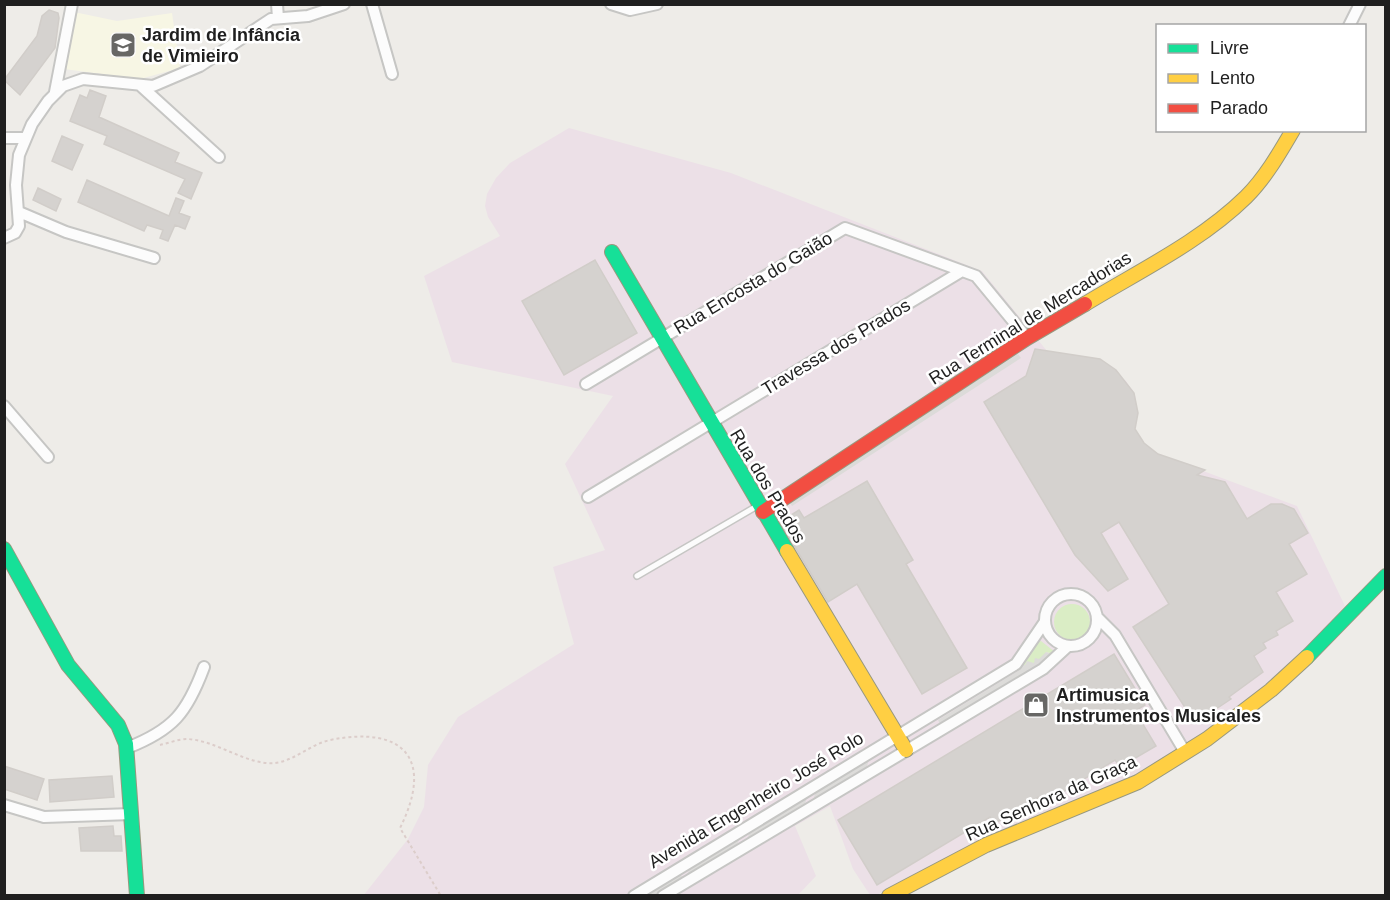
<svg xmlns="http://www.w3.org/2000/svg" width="1390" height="900" viewBox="0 0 1390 900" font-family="Helvetica,sans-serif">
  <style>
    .industrial { fill: #ece0e7 }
    .education { fill: #f7f6e4 }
    .religious { fill: #dcdbd9 }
    .grass { fill: #daedc5 }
    .building { fill: #d5d2cf; stroke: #d1cdc9; stroke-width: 1.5 }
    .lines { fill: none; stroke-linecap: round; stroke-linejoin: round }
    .lane-casing { stroke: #c6c6c4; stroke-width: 8 }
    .street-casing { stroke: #c6c6c4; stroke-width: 14 }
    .fast-casing { stroke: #97987f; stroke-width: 16 }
    .slow-casing { stroke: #97987f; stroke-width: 16 }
    .jam-casing { stroke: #97987f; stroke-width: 16 }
    .path { stroke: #dccdca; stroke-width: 2; stroke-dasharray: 3 3; stroke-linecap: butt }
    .lane { stroke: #fcfcfc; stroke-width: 5 }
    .street { stroke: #fcfcfc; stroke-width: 10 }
    .fast { stroke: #16e098; stroke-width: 14 }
    .slow { stroke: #ffcf43; stroke-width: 14 }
    .jam { stroke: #f24e42; stroke-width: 14 }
    .labels { text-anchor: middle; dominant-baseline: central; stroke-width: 5; stroke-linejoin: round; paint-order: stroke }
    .poi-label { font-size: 18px; font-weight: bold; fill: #1f1f1f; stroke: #fff; text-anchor: start }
    .street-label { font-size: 18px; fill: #1f1f1f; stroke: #fff }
  </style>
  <rect width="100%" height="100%" fill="#eeece8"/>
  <path class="industrial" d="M 569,128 L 731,173 L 982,271 L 1047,351 L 1100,359 L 1126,381 L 1134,393 L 1138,413 L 1135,429 L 1144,443 L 1158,454 L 1297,506 L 1345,606 L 1277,680 L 1193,742 L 1131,777 L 938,862 L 877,895 L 870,895 L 853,869 L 830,806 L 795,826 L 816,876 L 798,895 L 363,896 L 408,839 L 424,807 L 428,765 L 458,717 L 574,644 L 553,567 L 605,550 L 565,464 L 613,396 L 452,362 L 424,276 L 500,236 L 488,217 L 485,206 L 487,194 L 496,178 L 510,163 Z"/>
  <path class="education" d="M 74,12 L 117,21 L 172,13 L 180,68 L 140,79 L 64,69 Z"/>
  <path class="religious" d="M 1018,354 L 1021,358 L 792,506 L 789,501 Z
    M 1045,652 L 1050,653 L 1047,660 L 940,724 L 938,720 L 1018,671 L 1021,664 Z
    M 869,760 L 866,769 L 812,802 L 816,792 Z
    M 807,797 L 804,807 L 746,841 L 750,832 Z
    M 740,838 L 736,847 L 655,895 L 643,896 L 683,872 L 681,876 L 685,877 L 692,866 Z"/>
  <path class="grass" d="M1054 622a18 18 0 1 1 36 0a18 18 0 1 1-36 0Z
    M 1041,641 L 1055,652 L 1047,660 L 1050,653 L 1046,652 L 1039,659 L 1035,658 L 1034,663 L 1027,661 L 1025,665 L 1021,664 L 1038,642 Z"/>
  <path class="building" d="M 49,10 L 58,13 L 59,18 L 55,48 L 20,95 L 4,80 L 37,36 L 42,16 Z
    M 90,90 L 106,96 L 99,117 L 179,153 L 175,162 L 202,173 L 191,199 L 178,193 L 185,179 L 104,144 L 107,136 L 70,121 L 80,95 L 87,98 Z
    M 62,136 L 83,145 L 72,170 L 52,161 Z
    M 87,180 L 169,216 L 176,198 L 184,201 L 179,213 L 190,217 L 185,229 L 175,225 L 168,241 L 160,238 L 163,230 L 147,225 L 144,231 L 78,202 Z
    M 38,188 L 61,199 L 56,211 L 33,200 Z
    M 595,260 L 637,333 L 564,375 L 522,301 Z
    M 1035,349 L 1100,359 L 1116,370 L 1134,393 L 1138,413 L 1135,429 L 1144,443 L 1158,454 L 1205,470 L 1197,475 L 1225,482 L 1247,519 L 1271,504 L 1282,504 L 1294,509 L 1308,533 L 1289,544 L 1307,574 L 1276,592 L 1293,621 L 1276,631 L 1278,635 L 1263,643 L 1266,648 L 1254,656 L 1263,672 L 1229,697 L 1231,699 L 1195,723 L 1133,627 L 1169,604 L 1119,522 L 1101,533 L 1128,579 L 1108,591 L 1075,555 L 984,402 L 1026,376 Z
    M 867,481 L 913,560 L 906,564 L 967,668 L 922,694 L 857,584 L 828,602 L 780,522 L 799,510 L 804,518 Z
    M 1114,654 L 1145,705 L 1135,711 L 1156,746 L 1120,767 L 1115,760 L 1042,805 L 1038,797 L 994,824 L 990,817 L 877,885 L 838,820 Z
    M 4,766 L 44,779 L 37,800 L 4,789 Z
    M 112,776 L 114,797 L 50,802 L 49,780 Z
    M 113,826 L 114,836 L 121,836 L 122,851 L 81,851 L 79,828 Z"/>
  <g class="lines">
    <g class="lane-casing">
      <path id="lane" d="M 637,576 L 757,506"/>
    </g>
    <g class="street-casing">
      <path id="street" d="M 277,4 L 278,18
        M 372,4 L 392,74
        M 611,4 L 630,10 L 657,4
        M 1349,26 L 1360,4
        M 141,86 L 219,157
        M 55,92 L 72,4
        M 4,138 L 25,138
        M 19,212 L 66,232 L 154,258
        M 4,238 L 15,233 L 19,226 L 16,185 L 19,155 L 32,124 L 48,101 L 63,86 L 83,79 L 153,86 L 200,66 L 271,19 L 308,16 L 344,4
        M 586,384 L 845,228 L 976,276 L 1027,338
        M 4,406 L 48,457
        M 588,497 L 962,271
        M1045 620a26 26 0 1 1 52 0a26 26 0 1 1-52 0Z
        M 1097,617 L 1115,635 L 1185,752
        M 127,748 C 173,730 187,713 204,667
        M 4,805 L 44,817 L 132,814
        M 634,896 L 1016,664 L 1044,623
        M 663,896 L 1043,669 L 1068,646"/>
    </g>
    <g class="fast-casing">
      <path id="fast" d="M 612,252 L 787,551
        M 4,549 L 68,665 L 118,725 L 126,744 L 137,896
        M 1307,657 L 1386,576"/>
    </g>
    <g class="slow-casing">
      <path id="slow" d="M 1085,304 C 1139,271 1200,242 1246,197 C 1265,178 1279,154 1293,130
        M 787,551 L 906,750
        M 889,896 L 986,845 L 1138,782 L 1207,739 L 1271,690 L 1307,657"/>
    </g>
    <g class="jam-casing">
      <path id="jam" d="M 763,512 L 1027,338 L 1085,304"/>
    </g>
    <path class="path" d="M 160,745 C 169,743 179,739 187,739 C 216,740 248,766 275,763 C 294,761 311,744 330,740 C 405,725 434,760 400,828 L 441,896"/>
    <use href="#lane" class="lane"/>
    <use href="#street" class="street"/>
    <use href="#fast" class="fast"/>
    <use href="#slow" class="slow"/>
    <use href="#jam" class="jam"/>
  </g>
  <defs>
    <g id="school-square" transform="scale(1.35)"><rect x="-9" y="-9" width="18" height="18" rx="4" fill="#676765" stroke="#fff"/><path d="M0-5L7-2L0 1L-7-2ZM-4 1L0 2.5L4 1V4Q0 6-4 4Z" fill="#fff"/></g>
    <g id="shop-square" transform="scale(1.35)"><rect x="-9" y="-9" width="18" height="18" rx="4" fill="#676765" stroke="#fff"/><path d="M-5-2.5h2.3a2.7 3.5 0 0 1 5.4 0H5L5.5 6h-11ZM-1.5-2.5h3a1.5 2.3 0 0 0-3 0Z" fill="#fff"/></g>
  </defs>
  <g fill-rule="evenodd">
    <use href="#school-square" x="123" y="45"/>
    <use href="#shop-square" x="1036" y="705"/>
  </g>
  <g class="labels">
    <g class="poi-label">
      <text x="142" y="35">Jardim de Infância<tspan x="142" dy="21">de Vimieiro</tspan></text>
      <text x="1056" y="695">Artimusica<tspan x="1056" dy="21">Instrumentos Musicales</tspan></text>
    </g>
    <g class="street-label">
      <text transform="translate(753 283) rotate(-31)">Rua Encosta do Gaião</text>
      <text transform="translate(1030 318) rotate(-32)">Rua Terminal de Mercadorias</text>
      <text transform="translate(836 347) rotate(-31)">Travessa dos Prados</text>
      <text transform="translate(768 486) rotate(59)">Rua dos Prados</text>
      <text transform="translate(1051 798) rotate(-24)">Rua Senhora da Graça</text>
      <text transform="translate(756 800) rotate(-31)">Avenida Engenheiro José Rolo</text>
    </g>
  </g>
  <rect width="1390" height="900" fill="none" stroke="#1f1f1f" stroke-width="12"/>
  <rect x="1156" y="24" width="210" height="108" fill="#ffffff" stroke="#a5a5a5" stroke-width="1.5"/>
  <rect x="1168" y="44" width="30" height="9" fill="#16e098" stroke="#a5a5a5" stroke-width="1.5"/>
  <text x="1210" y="54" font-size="18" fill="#1f1f1f">Livre</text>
  <rect x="1168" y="74" width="30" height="9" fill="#ffcf43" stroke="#a5a5a5" stroke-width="1.5"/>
  <text x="1210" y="84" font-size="18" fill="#1f1f1f">Lento</text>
  <rect x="1168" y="104" width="30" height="9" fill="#f24e42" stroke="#a5a5a5" stroke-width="1.5"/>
  <text x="1210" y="114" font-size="18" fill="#1f1f1f">Parado</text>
</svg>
